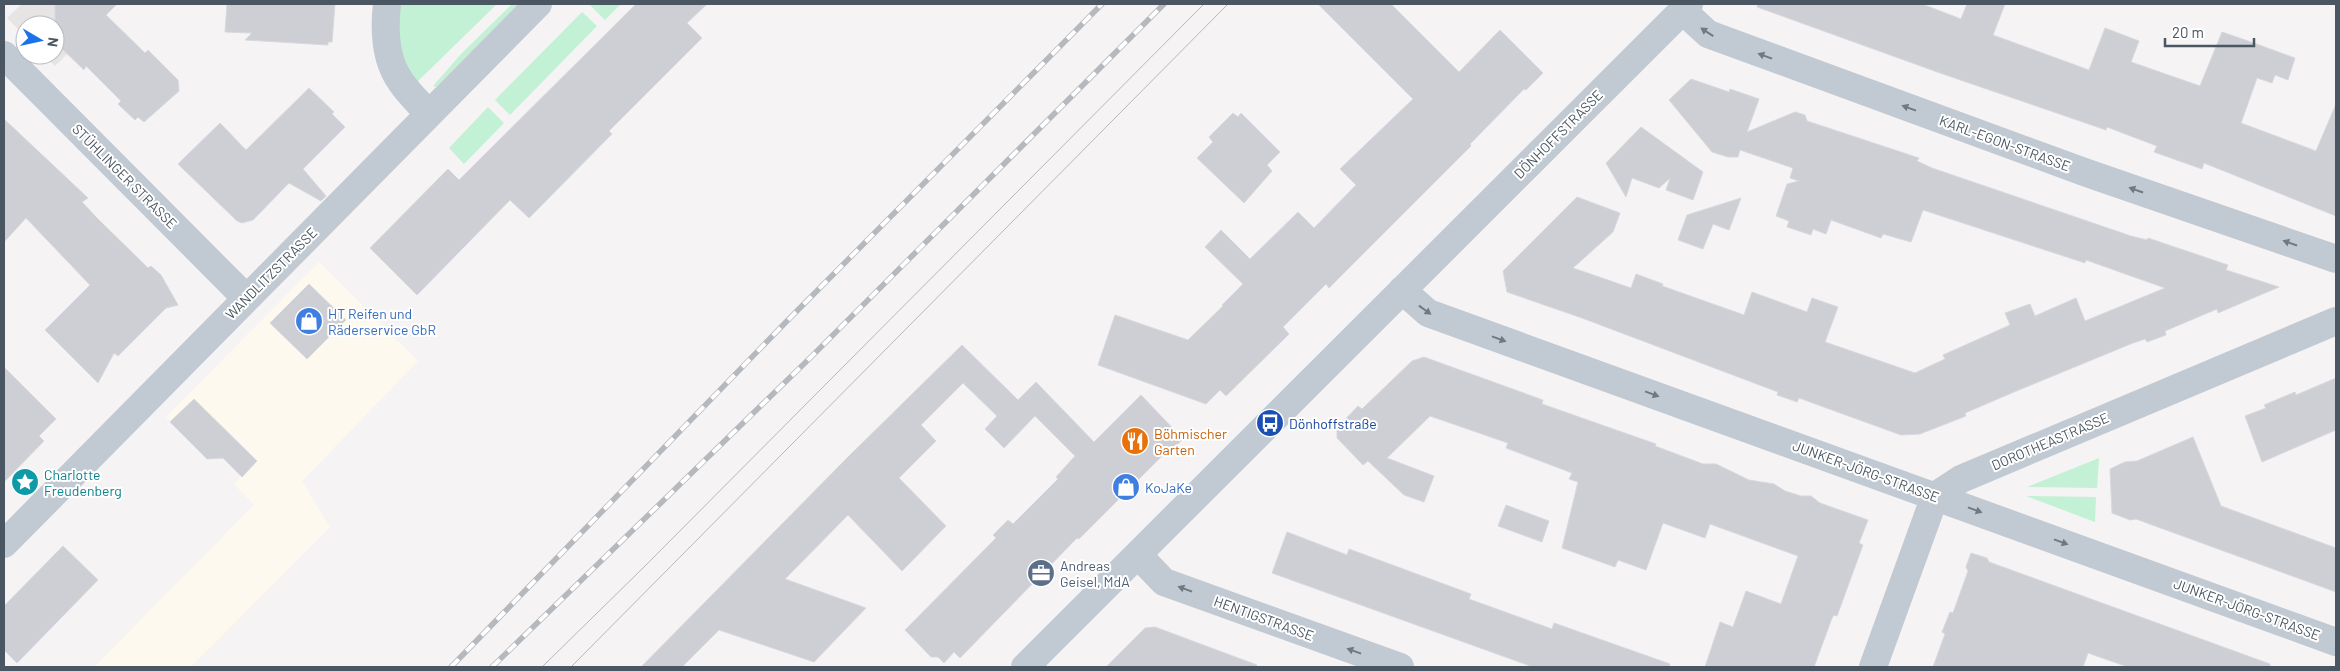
<svg xmlns="http://www.w3.org/2000/svg" width="2340" height="671" viewBox="0 0 2340 671" font-family="Barlow,sans-serif">
  <style>
    .commercial { fill: #fdf9ef }
    .education { fill: #e6e4e5 }
    .green { fill: #c3f1d5 }
    .building { fill: #cdcfd5; stroke: #d7d9de }
    .lines { fill: none; stroke-linecap: round; stroke-linejoin: round }
    .minor { stroke: #c1cad2; stroke-width: 28 }
    .tram { stroke: #b5b8bd; stroke-width: 1 }
    .rail-casing { stroke: #b5b8bd; stroke-width: 5.5 }
    .rail { stroke: #fff; stroke-width: 4; stroke-dasharray: 11; stroke-linecap: butt }
    .oneway { fill: #6e7983 }
    .labels { text-anchor: middle; dominant-baseline: central; stroke-width: 4; stroke-linejoin: round; paint-order: stroke }
    .street-label { font-size: 14px; fill: #4a5661; stroke: #fff }
    .shop-label { font-size: 14px; fill: #366cbe; stroke: #fff; text-anchor: start }
    .transit-label { font-size: 14px; fill: #164399; stroke: #fff; text-anchor: start }
    .food-label { font-size: 14px; fill: #c56008; stroke: #fff; text-anchor: start }
    .culture-label { font-size: 14px; fill: #0d838f; stroke: #fff; text-anchor: start }
    .service-label { font-size: 14px; fill: #4e5e75; stroke: #fff; text-anchor: start }
  </style>
  <rect width="100%" height="100%" fill="#f5f3f3"/>
  <path class="commercial" d="M 319,262 L 418,361 L 302,481 L 330,527 L 191,667 L 94,667 L 254,505 L 234,484 L 241,476 L 223,458 L 207,459 L 166,417 Z"/>
  <path class="education" d="M 22,4 L 117,4 L 55,66 L 44,55 L 55,55 L 55,25 L 25,25 L 25,36 L 7,18 Z"/>
  <path class="green" d="M 397,4 L 497,4 L 416,83 L 397,55 Z
    M 512,4 L 519,4 L 436,87 L 433,86 L 461,54 Z
    M 589,4 L 621,4 L 605,20 Z
    M 582,12 L 597,26 L 510,115 L 495,100 Z
    M 488,107 L 504,123 L 464,164 L 449,148 Z
    M 2099,458 L 2097,488 L 2027,487 Z
    M 2026,496 L 2096,497 L 2095,522 Z"/>
  <path class="building" d="M 55,4 L 117,4 L 106,15 L 145,53 L 148,50 L 178,80 L 179,91 L 144,122 L 138,117 L 135,120 L 118,104 L 121,101 L 86,66 L 84,70 L 55,42 Z
    M 227,4 L 335,4 L 332,42 L 328,42 L 328,45 L 245,40 L 252,33 L 225,32 Z
    M 636,4 L 707,4 L 687,23 L 702,38 L 609,131 L 612,134 L 529,218 L 510,200 L 417,295 L 370,248 L 448,169 L 459,180 Z
    M 1318,4 L 1391,4 L 1459,72 L 1500,30 L 1543,73 L 1526,90 L 1524,89 L 1470,144 L 1471,146 L 1329,288 L 1326,284 L 1283,327 L 1289,334 L 1226,396 L 1220,390 L 1206,404 L 1098,365 L 1115,315 L 1188,340 L 1223,306 L 1222,305 L 1243,284 L 1205,247 L 1221,230 L 1250,259 L 1298,212 L 1314,228 L 1356,185 L 1340,169 L 1413,99 Z
    M 1758,4 L 1922,4 L 1961,19 L 1967,4 L 2005,4 L 1993,35 L 2089,70 L 2105,28 L 2139,41 L 2131,62 L 2200,86 L 2222,32 L 2251,42 L 2295,58 L 2288,80 L 2275,75 L 2272,83 L 2257,78 L 2241,123 L 2316,151 L 2336,104 L 2336,216 L 2204,163 L 2202,169 L 2154,152 L 2157,146 L 2107,127 L 2106,130 L 1940,73 L 1757,7 Z
    M 1691,79 L 1729,92 L 1730,89 L 1759,99 L 1747,132 L 1795,112 L 1805,115 L 1807,121 L 1919,158 L 1917,161 L 1932,168 L 2131,236 L 2147,240 L 2148,238 L 2228,265 L 2226,270 L 2279,287 L 2218,313 L 2217,309 L 2165,331 L 2166,335 L 2147,342 L 2145,339 L 2133,343 L 2014,392 L 1965,413 L 1966,416 L 1920,434 L 1901,435 L 1799,398 L 1797,402 L 1777,395 L 1778,392 L 1582,318 L 1507,292 L 1503,271 L 1577,197 L 1620,213 L 1613,232 L 1573,268 L 1631,288 L 1636,274 L 1663,284 L 1662,286 L 1744,315 L 1752,292 L 1807,312 L 1812,298 L 1838,307 L 1825,342 L 1915,373 L 1945,359 L 1943,355 L 2010,325 L 2005,313 L 2030,304 L 2035,316 L 2076,298 L 2085,321 L 2165,288 L 2086,260 L 2085,263 L 1923,210 L 1911,242 L 1883,234 L 1881,238 L 1831,220 L 1826,234 L 1813,229 L 1811,235 L 1787,227 L 1789,221 L 1776,216 L 1787,184 L 1799,181 L 1790,178 L 1793,168 L 1740,150 L 1738,157 L 1728,157 L 1712,152 L 1669,100 Z
    M 309,88 L 334,112 L 332,114 L 345,127 L 303,169 L 326,196 L 321,201 L 289,183 L 253,220 L 242,223 L 237,221 L 178,164 L 220,123 L 246,150 Z
    M 1233,113 L 1238,117 L 1241,113 L 1280,152 L 1267,165 L 1272,171 L 1244,203 L 1197,158 L 1213,142 L 1209,137 Z
    M 4,119 L 88,198 L 82,202 L 97,218 L 148,268 L 151,266 L 161,275 L 178,305 L 166,308 L 118,356 L 114,353 L 98,383 L 45,330 L 90,285 L 26,218 L 4,242 Z
    M 1641,127 L 1703,172 L 1693,200 L 1666,190 L 1670,178 L 1659,188 L 1632,178 L 1626,197 L 1606,163 Z
    M 1741,198 L 1729,230 L 1713,224 L 1703,249 L 1678,240 L 1687,215 Z
    M 309,284 L 346,320 L 307,359 L 270,323 Z
    M 962,345 L 1018,400 L 1036,382 L 1094,442 L 1141,395 L 1183,439 L 1166,456 L 1164,454 L 1079,539 L 1077,538 L 960,658 L 954,652 L 944,663 L 938,657 L 931,657 L 905,630 L 996,538 L 993,535 L 1008,520 L 1013,524 L 1058,479 L 1056,477 L 1075,456 L 1035,416 L 1004,448 L 985,429 L 997,416 L 963,383 L 921,425 L 936,441 L 899,478 L 946,526 L 902,571 L 848,515 L 785,579 L 866,608 L 814,662 L 719,630 L 682,667 L 641,667 L 847,458 Z
    M 1424,357 L 1543,400 L 1542,404 L 1656,444 L 1655,446 L 1703,464 L 1716,464 L 1749,480 L 1774,484 L 1785,491 L 1801,496 L 1811,496 L 1820,503 L 1868,520 L 1859,543 L 1863,545 L 1837,616 L 1834,615 L 1832,618 L 1814,667 L 1705,667 L 1720,622 L 1733,627 L 1746,591 L 1781,604 L 1798,556 L 1710,524 L 1705,538 L 1663,523 L 1646,570 L 1618,560 L 1615,567 L 1562,548 L 1578,482 L 1569,479 L 1572,473 L 1506,448 L 1508,443 L 1430,416 L 1387,458 L 1434,476 L 1424,502 L 1404,495 L 1368,461 L 1363,465 L 1337,438 L 1337,428 L 1358,406 L 1362,409 L 1412,361 Z
    M 4,367 L 56,419 L 39,436 L 44,441 L 4,482 Z
    M 2336,378 L 2336,430 L 2262,462 L 2245,416 L 2266,408 L 2264,405 L 2295,392 L 2296,395 Z
    M 194,399 L 257,461 L 242,477 L 223,458 L 207,459 L 170,422 Z
    M 2193,437 L 2221,506 L 2336,548 L 2336,592 L 2136,519 L 2130,520 L 2112,513 L 2110,469 L 2125,462 L 2137,461 Z
    M 1506,505 L 1549,521 L 1542,542 L 1498,526 Z
    M 1287,532 L 1347,555 L 1349,549 L 1471,594 L 1469,599 L 1552,629 L 1554,623 L 1670,664 L 1669,667 L 1533,667 L 1272,573 Z
    M 63,546 L 98,580 L 17,663 L 4,650 L 4,606 Z
    M 1971,553 L 1987,558 L 1989,562 L 2270,664 L 2270,667 L 2128,667 L 2088,653 L 2083,667 L 1933,667 L 1945,634 L 1942,632 L 1950,612 L 1953,613 L 1968,571 L 1966,567 Z
    M 1155,627 L 1257,665 L 1256,667 L 1106,667 L 1145,628 Z"/>
  <g class="lines">
    <path class="minor" d="M 387,4 C 384,30 385,60 401,82 C 409,94 420,104 429,114
      M 1682,10 L 1708,34 L 2087,173 L 2336,259
      M 4,55 L 246,298
      M 1402,290 L 1428,313 L 2336,642
      M 4,544 L 538,4
      M 1138,555 L 1164,582 L 1400,667
      M 1025,667 L 1689,4
      M 1873,667 L 1935,496 L 1961,479 L 2336,321"/>
    <path class="tram" d="M 542,667 L 645,566 L 1204,4
      M 571,667 L 1228,4"/>
    <g class="rail-casing">
      <path id="rail" d="M 451,667 L 785,323 L 1102,4
        M 492,667 L 810,358 L 1164,4"/>
    </g>
    <use href="#rail" class="rail"/>
  </g>
  <defs><path id="oneway-solid" d="M-6-.8H1V-3.2L6.5 0L1 3.2V.8H-6Z" transform="scale(1.25)"/></defs>
  <g class="oneway">
    <use href="#oneway-solid" transform="translate(1707 32) rotate(-147)"/>
    <use href="#oneway-solid" transform="translate(1765 56) rotate(-160)"/>
    <use href="#oneway-solid" transform="translate(1909 108) rotate(-160)"/>
    <use href="#oneway-solid" transform="translate(2136 190) rotate(-161)"/>
    <use href="#oneway-solid" transform="translate(2290 243) rotate(-161)"/>
    <use href="#oneway-solid" transform="translate(1425 310) rotate(36)"/>
    <use href="#oneway-solid" transform="translate(1499 339) rotate(20)"/>
    <use href="#oneway-solid" transform="translate(1652 394) rotate(20)"/>
    <use href="#oneway-solid" transform="translate(1975 510) rotate(20)"/>
    <use href="#oneway-solid" transform="translate(2061 542) rotate(20)"/>
    <use href="#oneway-solid" transform="translate(1185 589) rotate(-160)"/>
    <use href="#oneway-solid" transform="translate(1354 651) rotate(-160)"/>
  </g>
  <defs>
    <g id="shop-disc" transform="scale(1.4375)"><circle r="9.5" fill="#3f7fe0" stroke="#fff"/><path d="M-5-2.5h2.3a2.7 3.5 0 0 1 5.4 0H5L5.5 6h-11ZM-1.5-2.5h3a1.5 2.3 0 0 0-3 0Z" fill="#fff"/></g>
    <g id="bus-disc" transform="scale(1.4375)"><circle r="9.5" fill="#1a4fb4" stroke="#fff"/><path d="M-5-6H5V4H4V6H2V4H-2V6H-4V4H-5ZM-3.5-4V0h7V-4ZM-3.5 1.2v1.5H-2V1.2ZM2 1.2v1.5H3.5V1.2Z" fill="#fff"/></g>
    <g id="restaurant-disc" transform="scale(1.4375)"><circle r="9.5" fill="#e8710a" stroke="#fff"/><path d="M-5-6h1v4h1v-4h1v4h1v-4h1v5L-1.5 .5V6h-2V.5L-5-1ZM5-6V6H3V1.5H1.5Q1.5-4 5-6Z" fill="#fff"/></g>
    <g id="sight-disc" transform="scale(1.4375)"><circle r="9.5" fill="#0f9aa8" stroke="#fff"/><path d="M0-6L1.8-2.2L6-1.7L2.9 1.2L3.7 5.4L0 3.3L-3.7 5.4L-2.9 1.2L-6-1.7L-1.8-2.2Z" fill="#fff"/></g>
    <g id="office-disc" transform="scale(1.4375)"><circle r="9.5" fill="#5c6f8a" stroke="#fff"/><path d="M-6-3h4V-5.5h4V-3h4V5H-6ZM-1-4.5V-3h2v-1.5ZM-6 0V1H6V0Z" fill="#fff"/></g>
  </defs>
  <g fill-rule="evenodd">
    <use href="#shop-disc" x="309" y="321"/>
    <use href="#bus-disc" x="1270" y="423"/>
    <use href="#restaurant-disc" x="1135" y="441"/>
    <use href="#sight-disc" x="25" y="482"/>
    <use href="#shop-disc" x="1126" y="487"/>
    <use href="#office-disc" x="1041" y="573"/>
  </g>
  <g class="labels">
    <g class="street-label">
      <text transform="translate(1558 134) rotate(-45)">DÖNHOFFSTRASSE</text>
      <text transform="translate(2005 143) rotate(20)">KARL-EGON-STRASSE</text>
      <text transform="translate(125 176) rotate(45)">STÜHLINGER STRASSE</text>
      <text transform="translate(271 273) rotate(-45)">WANDLITZSTRASSE</text>
      <text transform="translate(2050 441) rotate(-23)">DOROTHEASTRASSE</text>
      <text transform="translate(1866 471) rotate(20)">JUNKER-JÖRG-STRASSE</text>
      <text transform="translate(2247 609) rotate(20)">JUNKER-JÖRG-STRASSE</text>
      <text transform="translate(1264 618) rotate(20)">HENTIGSTRASSE</text>
    </g>
    <g class="shop-label">
      <text x="328" y="313">HT Reifen und<tspan x="328" dy="16">Räderservice GbR</tspan></text>
      <text x="1145" y="487">KoJaKe</text>
    </g>
    <g class="transit-label">
      <text x="1289" y="423">Dönhoffstraße</text>
    </g>
    <g class="food-label">
      <text x="1154" y="433">Böhmischer<tspan x="1154" dy="16">Garten</tspan></text>
    </g>
    <g class="culture-label">
      <text x="44" y="474">Charlotte<tspan x="44" dy="16">Freudenberg</tspan></text>
    </g>
    <g class="service-label">
      <text x="1060" y="565">Andreas<tspan x="1060" dy="16">Geisel, MdA</tspan></text>
    </g>
  </g>
  <rect width="2340" height="671" fill="none" stroke="#4a5661" stroke-width="10"/>
  <g transform="translate(40 40) rotate(99)"><circle r="24" fill="#ffffff" stroke="#b7bbc0"/>
  <path d="M0-4L9 19L0 12L-9 19Z" fill="#1a73e8"/>
  <text y="-8" font-size="14" font-weight="bold" text-anchor="middle" fill="#4a5661">N</text>
  </g>
  <path d="M2165 38v8h89v-8" fill="none" stroke="#4a5661" stroke-width="2.5"/>
  <text x="2172" y="38" font-size="15" fill="#4a5661" stroke="#ffffff" stroke-width="4" paint-order="stroke">20 m</text>
</svg>
